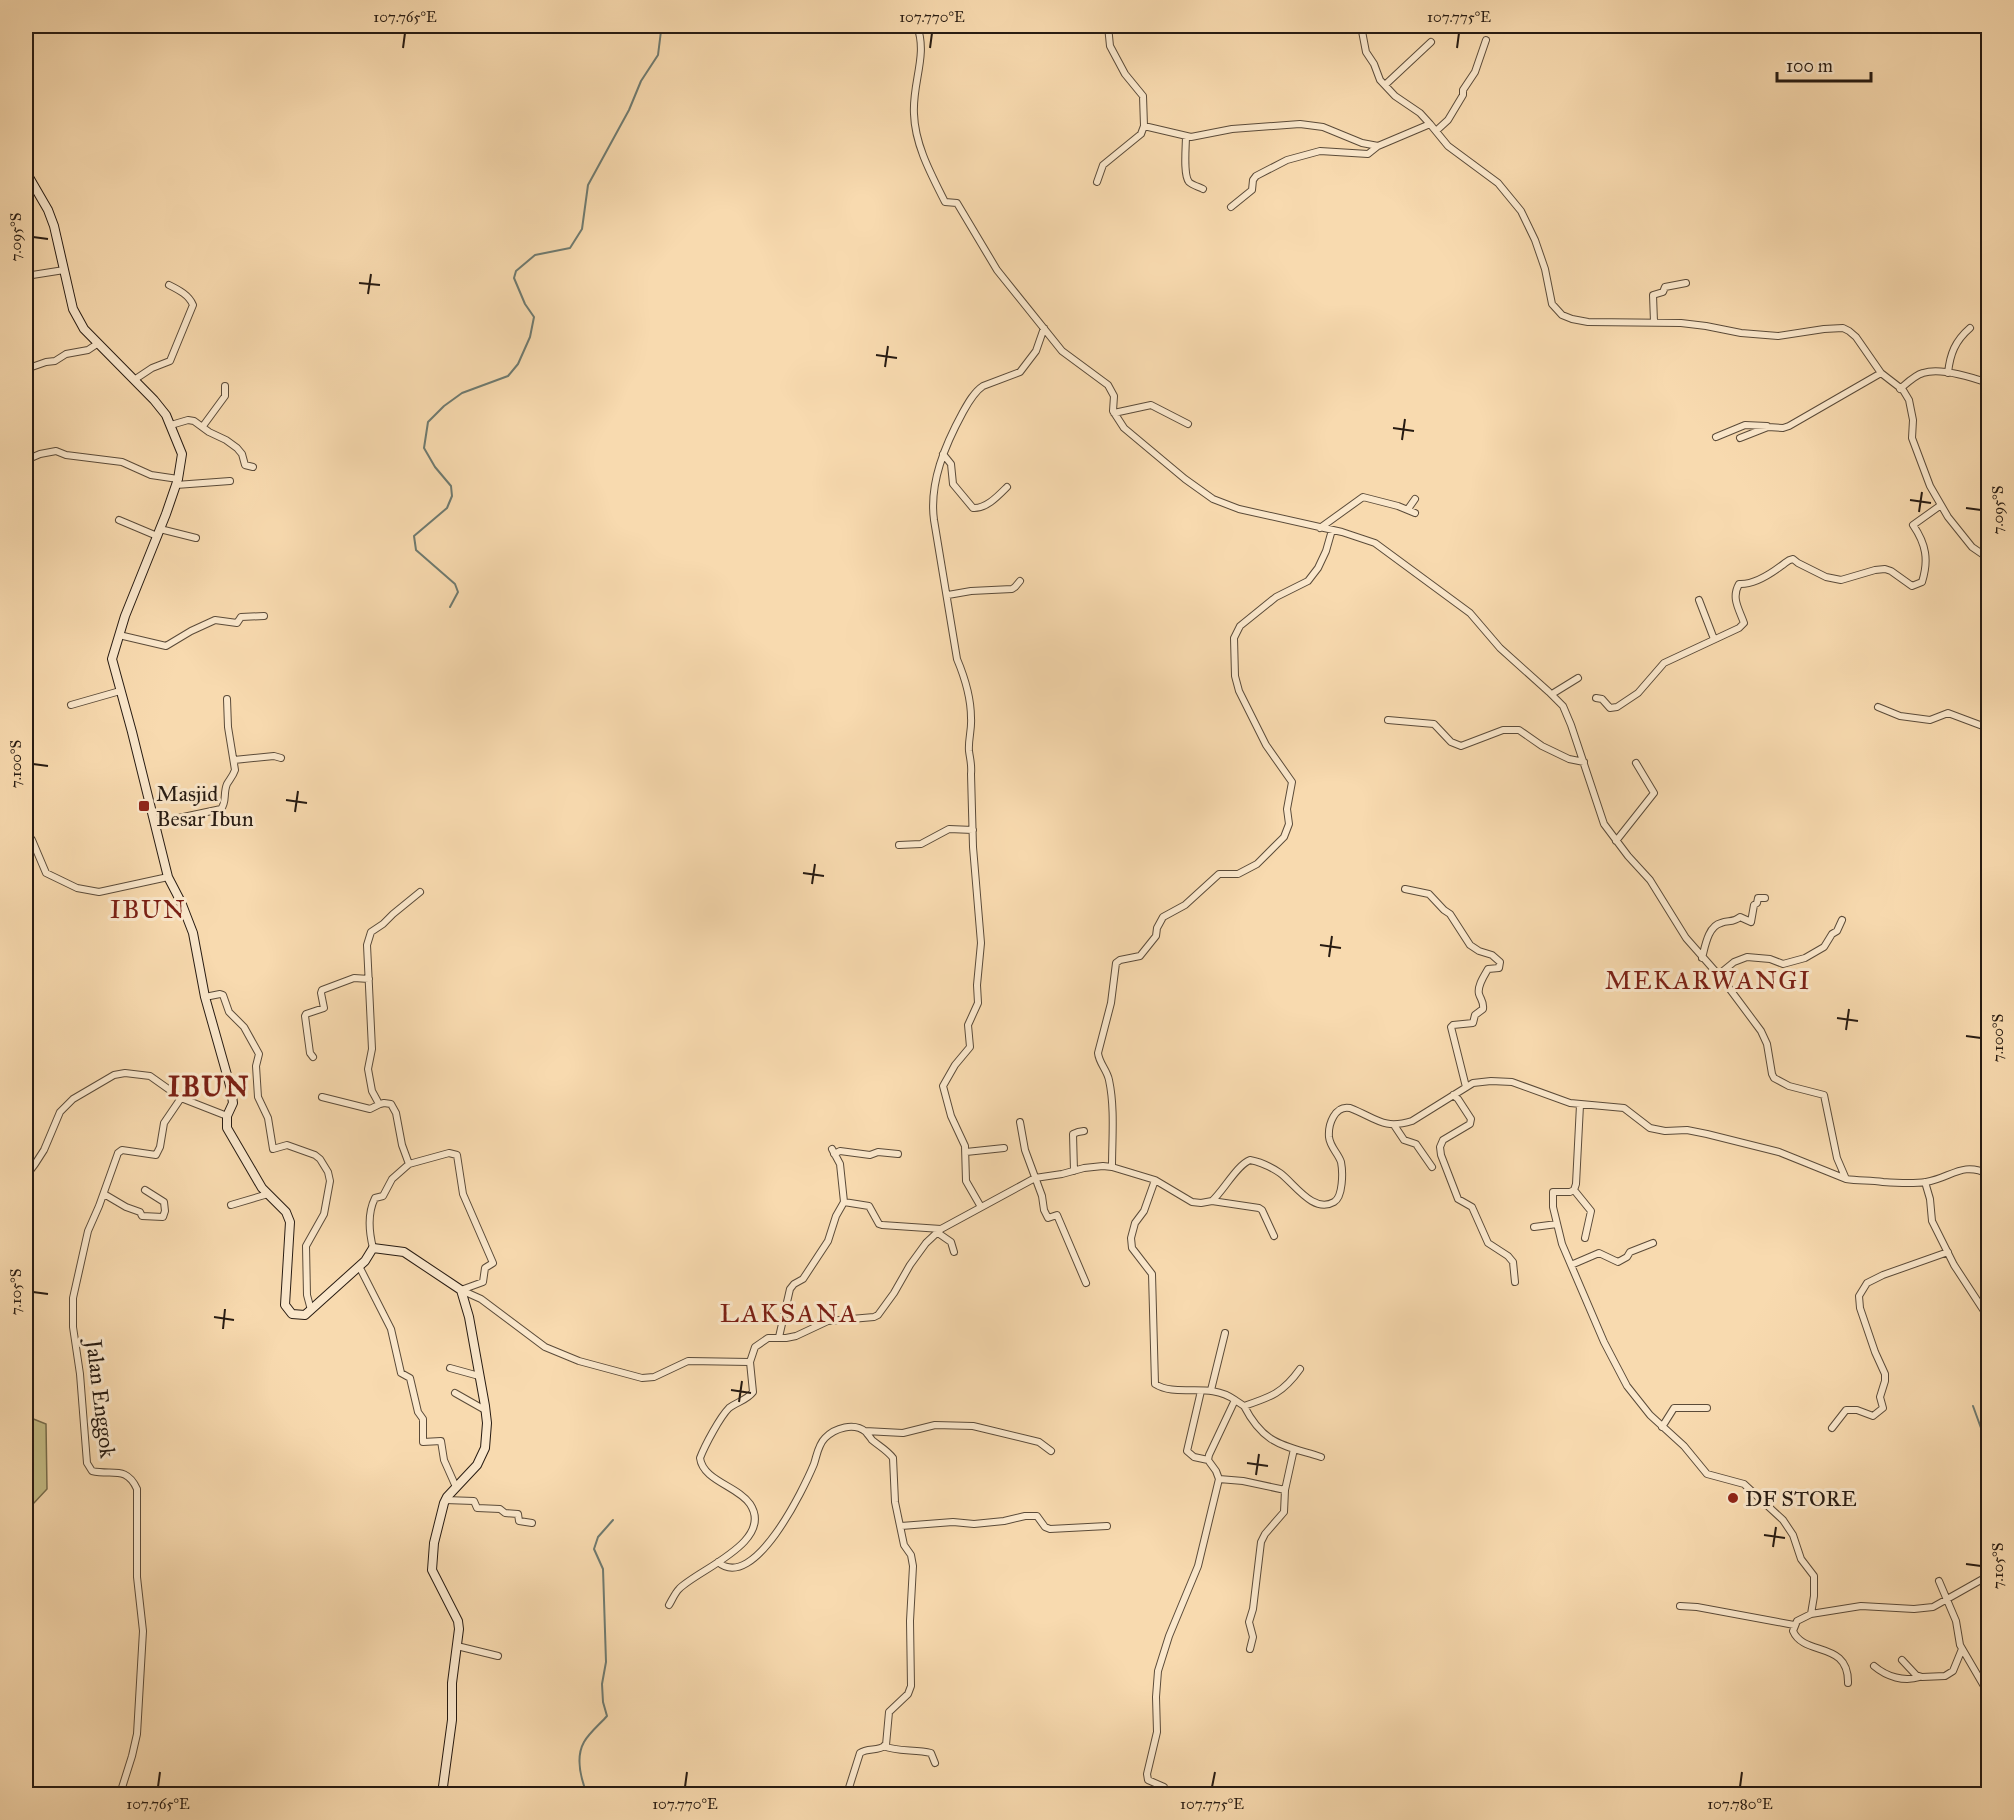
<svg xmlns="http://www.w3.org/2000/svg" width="2014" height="1820" viewBox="0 0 2014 1820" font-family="'IM FELL Great Primer',serif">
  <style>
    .green { fill: #c4bd86; stroke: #766c4c; stroke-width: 1.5 }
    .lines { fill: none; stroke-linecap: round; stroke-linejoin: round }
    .stream { stroke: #6e7a70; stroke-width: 2 }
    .street-casing { stroke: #5b4b39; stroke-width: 8 }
    .secondary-casing { stroke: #271b12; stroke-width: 10 }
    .street { stroke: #fae7cb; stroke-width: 6 }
    .secondary { stroke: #fae7cb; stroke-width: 8 }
    .ticks { fill: none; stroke: #271b12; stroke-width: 2 }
    .poi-dot { fill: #8f2418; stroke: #fae7cb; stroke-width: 2 }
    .labels { text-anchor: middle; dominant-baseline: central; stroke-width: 6; stroke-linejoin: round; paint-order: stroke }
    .poi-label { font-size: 22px; fill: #271b12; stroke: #fae7cb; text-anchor: start }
    .street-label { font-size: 22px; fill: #271b12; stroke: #fae7cb }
    .quarter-label { font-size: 26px; letter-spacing: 1.5px; fill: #7a1f14; stroke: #fae7cb }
    .district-label { font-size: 28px; font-weight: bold; letter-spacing: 1.5px; fill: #7a1f14; stroke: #fae7cb }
    .neatline { fill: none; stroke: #271b12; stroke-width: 2 }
    .ticks-label { font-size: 15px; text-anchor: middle; fill: #271b12 }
  </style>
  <rect width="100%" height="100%" fill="#f8daaf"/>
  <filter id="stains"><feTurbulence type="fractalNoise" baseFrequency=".00333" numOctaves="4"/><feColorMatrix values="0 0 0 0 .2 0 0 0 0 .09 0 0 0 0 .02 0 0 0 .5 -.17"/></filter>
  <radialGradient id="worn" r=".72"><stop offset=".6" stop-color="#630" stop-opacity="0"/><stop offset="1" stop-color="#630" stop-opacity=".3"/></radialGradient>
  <path class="green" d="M 26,1416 L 46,1424 L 47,1489 L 34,1503 L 26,1501 Z"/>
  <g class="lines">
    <path class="stream" d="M 450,607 L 458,592 L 455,584 L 416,550 L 414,536 L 447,508 L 452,496 L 451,486 L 435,467 L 424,448 L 428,422 L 444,406 L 462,393 L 508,376 L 518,364 L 530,337 L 534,317 L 525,304 L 514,278 L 516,271 L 535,255 L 570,248 L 582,229 L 588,185 L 629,110 L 641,81 L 658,55 L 661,31 L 656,26
      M 1973,1406 L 1981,1428 L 1988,1469
      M 587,1794 C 581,1779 575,1758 584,1742 C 589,1733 600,1724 607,1716 L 603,1702 L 602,1684 L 606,1662 L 603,1569 L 594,1549 L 598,1537 L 613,1520"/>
    <g class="street-casing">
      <path id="street" d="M 917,26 C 928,55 912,83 914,114 C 915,145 931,174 945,202 L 957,203 L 997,270 L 1062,351 L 1108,385 L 1114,396 L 1113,411 L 1124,428 L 1185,479 L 1213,499 L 1239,509 L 1342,532 L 1375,543 L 1470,613 L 1500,648 L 1549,692 L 1563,706 L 1571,725 L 1604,824 L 1628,856 L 1650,880 L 1686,938 L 1723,980 L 1761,1031 L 1767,1044 L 1772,1074 L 1774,1078 L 1789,1086 L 1824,1095 L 1837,1158 L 1846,1179 C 1859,1181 1870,1180 1883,1182 C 1897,1183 1912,1184 1926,1182 C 1951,1178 1962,1161 1988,1174
        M 1108,26 L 1110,46 L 1125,74 L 1143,96 L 1144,126 L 1191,137 L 1232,129 L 1300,124 L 1323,127 L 1362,143 L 1378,146 L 1430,124 L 1448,146 L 1498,183 L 1521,211 L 1535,240 L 1545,269 L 1552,304 L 1562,315 L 1572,319 L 1588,322 L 1681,323 L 1706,326 L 1741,333 L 1778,336 L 1824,329 L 1843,328 L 1849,331 L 1856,337 L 1881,373 L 1903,390 L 1909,400 L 1913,420 L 1912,438 L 1930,486 L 1948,517 L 1972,547 L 1988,558
        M 1361,26 L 1366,52 L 1374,64 L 1380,80 L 1395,96 L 1420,113 L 1430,124
        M 1385,85 L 1431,42
        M 1436,131 L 1448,120 L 1463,95 L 1463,90 L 1475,72 L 1486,40
        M 1186,136 C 1186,146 1183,175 1189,182 C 1192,185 1199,187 1203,189
        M 1097,182 L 1103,165 L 1141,134 L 1144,126
        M 1231,207 L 1252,190 L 1253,180 L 1256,176 L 1287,160 L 1320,151 L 1368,154 L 1378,146
        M 26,276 L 64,270
        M 1654,322 L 1653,295 L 1663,292 L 1665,287 L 1686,283
        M 26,369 L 46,362 L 55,361 L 66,354 L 88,350 L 97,344
        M 1948,373 C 1950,354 1955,341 1970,328
        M 134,380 L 152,368 L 170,361 L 193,305 C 189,295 179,290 169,285
        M 1900,389 C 1907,383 1915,375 1923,373 C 1941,367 1971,377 1988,383
        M 1114,413 L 1151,405 L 1188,424
        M 171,425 L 188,420 L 194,421 L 209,432 L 226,440 L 237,448 L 242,454 L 245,465 L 253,467
        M 203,426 L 225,396 L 225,386
        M 1716,437 L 1745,425 L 1767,426
        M 1740,438 L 1768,427 L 1783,428 L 1789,426 L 1881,373
        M 943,454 L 951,464 L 953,484 L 973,508 C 986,509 998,496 1007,487
        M 26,460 L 40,454 L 56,451 L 66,455 L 122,462 L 151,475 L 178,479
        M 176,485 L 230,481
        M 1408,509 L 1415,499
        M 119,520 L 157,536
        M 1320,528 L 1363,497 L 1398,506 L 1415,513
        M 160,529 L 196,538
        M 948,595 L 971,591 L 1012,589 L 1015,587 L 1020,581
        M 1699,600 L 1714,639
        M 119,635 L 166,646 L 191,631 L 215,620 L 237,623 L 241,617 L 264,616
        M 1552,694 L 1578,678
        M 1596,698 L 1602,699 L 1610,708 L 1617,707 L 1638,693 L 1664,663 L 1739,628 L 1744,623 C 1739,609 1731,598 1739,584 C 1753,585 1769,575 1781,566 C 1786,563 1787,560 1793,559 L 1798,563 L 1826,577 L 1841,580 L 1875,570 L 1885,569 L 1891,571 L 1912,586 L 1922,582 C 1929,560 1926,544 1913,525 L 1941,505
        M 71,705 L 120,691
        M 1878,707 L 1900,716 L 1930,720 L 1948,713 L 1988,728
        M 1388,720 L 1434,724 L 1451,742 L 1461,746 L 1503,730 L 1519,730 L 1542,746 L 1569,759 L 1584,762
        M 234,760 L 274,756 L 281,758
        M 155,823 L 221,809 C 227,802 223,793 227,784 C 230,779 233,776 235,770 L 228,727 L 227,699
        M 26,832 L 32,840 L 46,873 L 77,888 L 99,892 L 168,877
        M 1616,841 L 1654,793 L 1636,763
        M 899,845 L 921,844 L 949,829 L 973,830
        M 1405,889 L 1429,894 L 1444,910 L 1450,914 L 1470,945 L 1479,951 L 1492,955 L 1500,962 L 1499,968 L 1488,969 C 1484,976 1477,986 1479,994 C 1481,1000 1484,1002 1483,1009 L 1475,1015 L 1473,1023 L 1453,1025 L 1451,1027 L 1466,1087
        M 1702,958 C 1705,947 1708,926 1721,923 C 1728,920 1733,923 1740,917 L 1751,922 L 1754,905 L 1757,903 L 1758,898 L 1765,898
        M 1718,975 L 1734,962 L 1747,957 L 1770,959 L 1783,964 L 1805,958 L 1824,947 L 1832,934 L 1837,931 L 1842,920
        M 205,997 L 220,994 L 223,995 L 229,1012 L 244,1027 L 259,1054 L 256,1066 L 258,1097 L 268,1118 L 273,1149 L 287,1145 L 315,1155 L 320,1159 L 328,1172 L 330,1181 L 324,1214 L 306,1246 L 307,1295 L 311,1310
        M 313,1057 L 310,1053 L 305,1016 L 306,1014 L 324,1008 L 321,993 L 322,990 L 354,978 L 369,979
        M 1453,1095 L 1458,1099 L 1471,1119 L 1470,1124 L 1443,1140 L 1440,1147 L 1441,1155 L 1458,1199 L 1472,1207 L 1488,1243 L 1508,1256 L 1513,1262 L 1515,1282
        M 322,1097 L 370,1109 L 380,1104
        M 1580,1105 L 1576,1184 L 1574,1190 L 1570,1192 L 1553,1192 L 1553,1207 L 1562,1244 L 1604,1342 L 1627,1386 L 1650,1415 L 1684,1446 L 1707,1474 L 1744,1484 L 1783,1520 L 1793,1535 L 1801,1559 L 1814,1576 L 1814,1596 L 1811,1614 L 1861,1606 L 1914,1609 L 1933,1607 L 1988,1576
        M 1020,1122 L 1025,1150 L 1042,1196 L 1044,1210 L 1048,1218 L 1057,1215 L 1086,1283
        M 1394,1125 L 1404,1140 L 1416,1144 L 1432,1167
        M 966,1152 L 1004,1148
        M 834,1154 L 840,1151 L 870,1155 L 878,1152 L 898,1154
        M 409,1164 L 449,1153 L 457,1155 L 463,1194 L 493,1263 L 485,1268 L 483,1282 L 461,1290
        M 1112,1167 C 1112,1139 1115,1108 1109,1080 C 1107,1070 1099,1063 1098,1053 L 1111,1003 L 1116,963 L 1120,960 L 1140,956 L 1156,936 L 1157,928 L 1163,917 L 1185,905 L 1219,874 L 1238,874 L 1257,864 L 1284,837 L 1289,824 L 1287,809 L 1292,782 L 1266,745 L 1239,691 L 1235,676 L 1234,638 L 1240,626 L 1276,597 L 1308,581 L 1318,568 L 1326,551 L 1332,530
        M 1074,1171 L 1073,1134 L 1078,1132 L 1084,1131
        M 26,1176 L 35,1164 L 44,1150 L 60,1112 L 73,1099 L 114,1075 L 125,1073 L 150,1076 L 181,1098 L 227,1116
        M 1155,1180 L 1144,1211 L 1135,1223 L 1131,1238 L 1132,1248 L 1152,1274 L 1155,1384 C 1177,1398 1209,1381 1235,1400 L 1209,1455 L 1208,1460 L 1216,1471 L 1219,1479 L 1198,1566 L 1169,1636 L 1158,1671 L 1156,1697 L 1157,1732 L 1147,1774 L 1148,1780 L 1164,1787 L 1164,1794
        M 1925,1182 L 1930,1199 L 1932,1221 L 1954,1265 L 1988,1317
        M 1574,1190 L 1591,1211 L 1585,1238
        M 104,1194 L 126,1207 L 140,1212 L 142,1216 L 163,1217 L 165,1211 L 164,1202 L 145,1190
        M 1212,1201 C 1224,1190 1237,1165 1250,1160 C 1261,1162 1271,1167 1280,1173 C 1294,1183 1313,1214 1334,1202 C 1343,1197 1343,1172 1341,1162 C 1338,1153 1330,1147 1329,1137 C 1328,1124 1335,1105 1350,1108 C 1376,1118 1383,1130 1412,1121 L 1473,1083 L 1491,1081 L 1512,1082 L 1570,1103 L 1624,1108 L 1650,1128 L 1665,1131 L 1687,1130 L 1707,1134 L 1779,1152 L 1846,1179
        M 844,1202 L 869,1206 L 879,1224 L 882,1225 L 941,1229
        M 231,1205 L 268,1194
        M 981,1207 L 966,1181 L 965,1146 L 951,1116 L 943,1086 L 955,1065 L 970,1047 L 968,1025 L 978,1003 L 977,985 L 981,943 L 973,847 L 971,774 C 972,765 970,759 969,751 C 968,740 972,729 971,718 C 971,697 965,678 957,659 L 934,520 C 929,483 945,445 963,412 C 968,403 974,392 983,386 L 1020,372 L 1036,351 L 1044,328
        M 1534,1227 L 1557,1224
        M 938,1233 L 951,1242 L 954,1252
        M 373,1248 C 369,1232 367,1214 375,1198 L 383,1196 L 392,1179 L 409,1164 L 402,1145 L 396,1113 L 391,1104 L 384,1103 L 380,1104 L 378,1102 L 372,1091 L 368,1069 L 372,1049 L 367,945 L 371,932 L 383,924 L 393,914 L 420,892
        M 1571,1265 L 1599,1253 L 1618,1262 L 1627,1257 L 1630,1252 L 1653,1243
        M 359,1266 L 391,1329 L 401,1373 L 410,1378 L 418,1412 L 423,1419 L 423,1442 L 441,1441 L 444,1460 L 456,1487
        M 461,1290 L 481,1299 L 545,1347 L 579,1361 L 642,1378 L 654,1377 L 688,1361 L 750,1362 L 755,1347 L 768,1338 L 786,1338 L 796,1336 L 828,1321 L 874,1317 L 878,1315 L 894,1293 L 910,1265 L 926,1243 L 941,1229 L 1035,1178 L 1062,1174 L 1084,1168 L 1103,1166 L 1112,1167 L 1155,1180 L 1192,1202 L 1201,1203 L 1212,1201 L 1259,1208 L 1262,1210 L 1274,1236
        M 779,1337 L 790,1289 L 794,1284 L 803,1279 L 828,1241 L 836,1216 L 844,1202 L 840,1164 L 832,1149
        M 450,1368 L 479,1376
        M 1211,1390 L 1225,1333
        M 1201,1391 L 1187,1451 L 1194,1457 L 1208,1460
        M 455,1393 L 485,1410
        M 1235,1400 L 1244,1406 C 1271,1397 1283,1393 1300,1369
        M 1244,1406 C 1264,1445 1283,1445 1321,1457
        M 1662,1427 L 1674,1408 L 1707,1408
        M 1832,1428 L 1846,1410 L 1857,1410 L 1873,1416 L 1883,1408 L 1880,1397 L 1885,1381 L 1885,1374 L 1875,1352 L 1860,1308 L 1859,1296 L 1867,1283 L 1883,1275 L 1948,1252
        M 865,1431 L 903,1433 L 935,1425 L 973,1426 L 1039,1442 L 1051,1451
        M 1219,1479 L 1243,1481 L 1285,1490 L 1294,1449
        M 445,1500 L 474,1501 L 477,1508 L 500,1509 L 505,1513 L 518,1514 L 519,1521 L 532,1523
        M 901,1526 L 953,1522 L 974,1524 L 1004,1521 L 1025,1516 L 1037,1516 L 1045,1527 L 1050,1529 L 1107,1526
        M 718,1562 C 754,1593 804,1488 814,1464 C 817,1455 818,1445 825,1438 C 835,1428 854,1422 866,1432 C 868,1435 870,1437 872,1440 C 879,1446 887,1450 893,1458 L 895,1502 L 904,1545 L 911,1555 L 913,1566 L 910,1621 L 911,1686 L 908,1694 L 889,1712 L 886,1745 C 878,1752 868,1747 860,1753 L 847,1794
        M 1939,1581 L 1956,1621 L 1960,1645 L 1988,1693
        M 669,1605 C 672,1600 675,1593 679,1589 C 697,1570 775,1542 750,1504 C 738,1486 703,1481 700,1458 C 705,1445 720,1417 729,1408 C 737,1402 747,1400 753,1392 L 750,1362
        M 1680,1606 L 1697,1607 L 1794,1625
        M 1811,1614 L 1797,1621 L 1793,1631 C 1804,1657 1849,1640 1848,1683
        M 457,1646 L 498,1656
        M 1250,1649 L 1253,1637 L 1249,1622 L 1253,1609 L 1261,1542 L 1265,1534 L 1284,1512 L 1285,1490
        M 1902,1660 L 1916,1675 L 1922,1677 L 1945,1676 L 1953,1671 L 1962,1649
        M 1874,1666 C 1887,1677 1904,1682 1920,1677
        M 884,1746 C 896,1752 916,1749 931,1753 L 935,1763
        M 120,1794 L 132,1756 L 137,1734 L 143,1631 L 137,1577 L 137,1489 C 126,1465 112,1476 92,1471 L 87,1463 L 80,1374 L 73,1327 L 73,1298 L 88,1231 L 99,1206 L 118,1153 L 122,1150 L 156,1155 L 160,1147 L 164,1123 L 181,1098"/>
    </g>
    <g class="secondary-casing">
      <path id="secondary" d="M 26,172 L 48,210 L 54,226 L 73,309 L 84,329 L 154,400 L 166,415 L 182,454 L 178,479 L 166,514 L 125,616 L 112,659 L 132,732 L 168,877 L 181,902 L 193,933 L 205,997 L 231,1089 L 233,1103 L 227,1116 L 227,1128 L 262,1188 L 286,1212 L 290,1222 L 285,1305 L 292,1314 L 305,1315 L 365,1261 L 373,1248 L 404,1252 L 461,1290 L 469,1317 L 485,1406 L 487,1423 L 485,1448 L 477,1465 L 447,1497 L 444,1503 L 434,1543 L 432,1570 L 458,1621 L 459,1629 L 452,1683 L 452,1720 L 442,1794"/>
    </g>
    <use href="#street" class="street"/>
    <use href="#secondary" class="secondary"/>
  </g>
  <path class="ticks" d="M 403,48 L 405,33M 930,48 L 932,33M 1457,48 L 1459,33M 33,237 L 48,239M 359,283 L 380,285M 368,294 L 371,274M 876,355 L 897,358M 885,367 L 888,346M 1393,428 L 1414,431M 1402,440 L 1405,419M 1910,500 L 1931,503M 1966,508 L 1981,510M 1919,512 L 1922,492M 33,764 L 48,766M 286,800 L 307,803M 295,812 L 298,791M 803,873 L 824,876M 812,884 L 815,864M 1320,945 L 1341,948M 1329,957 L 1332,936M 1837,1018 L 1858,1021M 1846,1030 L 1849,1009M 1966,1036 L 1981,1038M 33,1292 L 48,1294M 214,1317 L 234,1320M 223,1329 L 225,1309M 731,1390 L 751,1393M 739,1402 L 742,1381M 1247,1463 L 1268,1466M 1256,1475 L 1259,1454M 1764,1535 L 1785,1538M 1773,1547 L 1776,1527M 1966,1564 L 1981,1566M 158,1787 L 160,1772M 685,1787 L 687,1772M 1212,1787 L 1215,1772M 1740,1787 L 1742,1772"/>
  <g class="poi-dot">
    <rect x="138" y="800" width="12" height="12" rx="3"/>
    <circle cx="1733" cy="1498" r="6"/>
  </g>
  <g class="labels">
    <g class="poi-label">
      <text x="156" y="793">Masjid<tspan x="156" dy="25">Besar Ibun</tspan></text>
      <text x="1745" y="1498">DF STORE</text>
    </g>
    <g class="street-label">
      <text transform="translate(101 1399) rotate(83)">Jalan Enggok</text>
    </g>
    <g class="quarter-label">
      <text x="148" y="909">IBUN</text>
      <text x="1708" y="980">MEKARWANGI</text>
      <text x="789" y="1313">LAKSANA</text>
    </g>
    <g class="district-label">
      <text x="209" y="1086">IBUN</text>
    </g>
  </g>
  <rect width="2014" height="1820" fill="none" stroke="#f8daaf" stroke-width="66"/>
  <path d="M1777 72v9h94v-9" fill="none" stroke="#271b12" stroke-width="3"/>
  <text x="1786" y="72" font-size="18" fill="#271b12" stroke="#fae7cb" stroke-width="4.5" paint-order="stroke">100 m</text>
  <rect x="33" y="33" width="1948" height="1754" class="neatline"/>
  <g class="ticks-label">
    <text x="405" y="22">107.765°E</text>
    <text x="932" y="22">107.770°E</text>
    <text x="1459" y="22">107.775°E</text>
    <text transform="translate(16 237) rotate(-90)" y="5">7.095°S</text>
    <text transform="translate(1998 510) rotate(-90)" y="5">7.095°S</text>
    <text transform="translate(16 764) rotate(-90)" y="5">7.100°S</text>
    <text transform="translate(1998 1038) rotate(-90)" y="5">7.100°S</text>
    <text transform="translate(16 1292) rotate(-90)" y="5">7.105°S</text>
    <text transform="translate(1998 1566) rotate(-90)" y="5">7.105°S</text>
    <text x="158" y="1809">107.765°E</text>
    <text x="685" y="1809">107.770°E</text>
    <text x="1212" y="1809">107.775°E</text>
    <text x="1740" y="1809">107.780°E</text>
  </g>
  <rect width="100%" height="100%" filter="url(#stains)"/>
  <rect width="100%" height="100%" fill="url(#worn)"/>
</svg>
